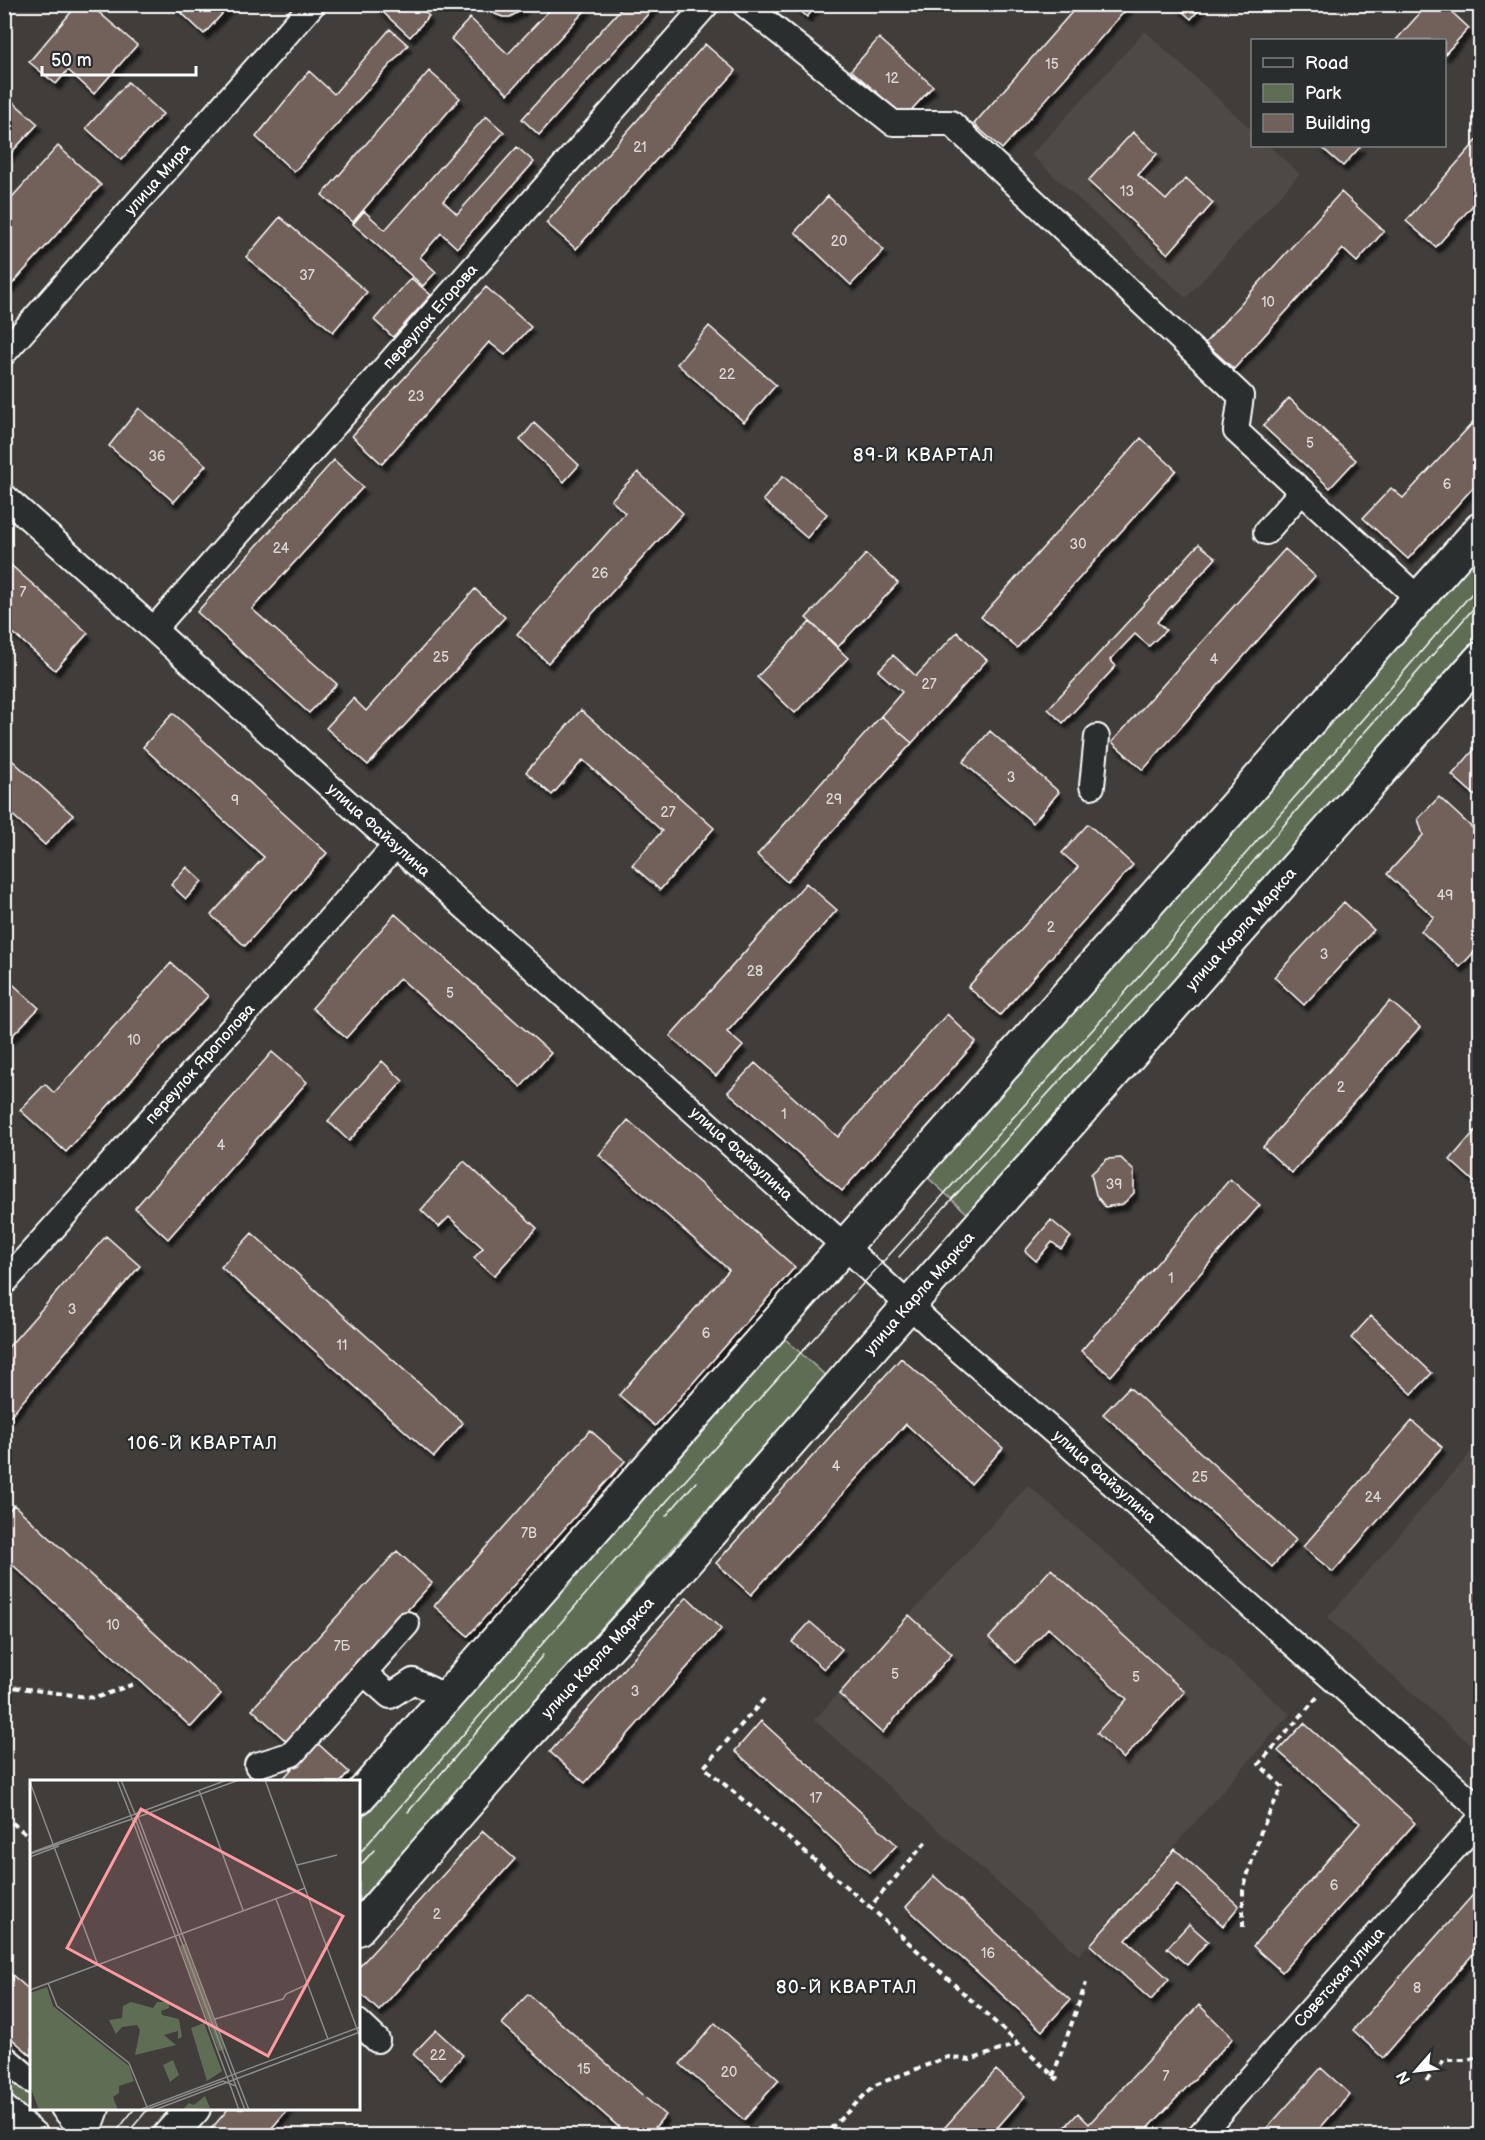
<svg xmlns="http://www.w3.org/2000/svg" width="1485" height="2140" viewBox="0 0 1485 2140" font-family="'Balsamiq Sans',sans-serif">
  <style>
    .built { fill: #4f4844 }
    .green { fill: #5f6d55; stroke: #afb6aa; stroke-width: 1.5 }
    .building { fill: #72615a; stroke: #fff; stroke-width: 1.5; filter: url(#shadow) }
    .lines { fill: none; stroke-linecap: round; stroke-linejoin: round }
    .minor-casing { stroke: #fff; stroke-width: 28 }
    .major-casing { stroke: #fff; stroke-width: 36 }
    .path { stroke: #fff; stroke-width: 4; stroke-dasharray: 6 4.5; stroke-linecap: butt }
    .minor { stroke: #2a2d2e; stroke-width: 24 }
    .major { stroke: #2a2d2e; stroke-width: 32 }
    .tram { stroke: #fff; stroke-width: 1.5 }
    .labels { text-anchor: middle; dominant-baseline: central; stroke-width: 4.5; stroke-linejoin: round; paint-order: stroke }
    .number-label { font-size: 14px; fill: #dcd8d6 }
    .street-label { font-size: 16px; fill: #fff; stroke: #2a2d2e }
    .neighbourhood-label { font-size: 18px; letter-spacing: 1.5px; fill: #fff; stroke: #2a2d2e }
    .inset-road { fill: none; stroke: #8c8b89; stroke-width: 1.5 }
    .view { fill: #ff9aa2; fill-opacity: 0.15; stroke: #ff9aa2; stroke-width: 3 }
    .inset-edge { fill: none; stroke: #fff; stroke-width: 3 }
  </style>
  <defs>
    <filter id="shadow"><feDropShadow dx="3.5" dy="6" stdDeviation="1.5" flood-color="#0009"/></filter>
  </defs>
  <rect width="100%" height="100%" fill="#403d3b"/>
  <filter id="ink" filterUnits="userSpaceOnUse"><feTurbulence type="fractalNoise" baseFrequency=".0167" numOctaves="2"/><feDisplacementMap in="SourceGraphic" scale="12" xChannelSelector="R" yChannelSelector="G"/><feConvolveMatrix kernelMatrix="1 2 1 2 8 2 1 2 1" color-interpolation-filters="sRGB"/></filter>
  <g filter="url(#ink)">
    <path class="built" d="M 1145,31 L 1252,130 L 1252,146 L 1269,146 L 1300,174 L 1186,298 L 1031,155 Z
      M 1480,1442 L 1480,1753 L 1327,1618 Z
      M 1028,1485 L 1290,1714 L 1079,1955 L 814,1720 Z"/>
    <path class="green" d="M 1480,552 L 1480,636 L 969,1215 L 927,1177 Z
      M 783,1337 L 826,1376 L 359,1901 L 359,1821 Z
      M 4,2066 L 31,2089 L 32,2108 L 37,2109 L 31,2115 L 5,2092 Z"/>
    <path class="building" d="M 78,4 L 89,4 L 137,45 L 94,94 L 68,70 L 56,84 L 29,62 Z
      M 172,4 L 231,4 L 204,34 Z
      M 374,4 L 415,4 L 429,16 L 410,37 Z
      M 486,4 L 526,4 L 522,10 L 510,17 L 503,17 L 495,14 Z
      M 555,4 L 591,4 L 508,94 L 451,39 L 470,18 L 508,54 Z
      M 625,4 L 657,4 L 539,135 L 522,119 Z
      M 793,4 L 818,4 L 807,17 Z
      M 1079,4 L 1131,4 L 1002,149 L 974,124 Z
      M 1174,4 L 1204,4 L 1191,19 Z
      M 1428,4 L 1443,4 L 1469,28 L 1444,55 L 1444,40 L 1396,40 Z
      M 390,29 L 408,45 L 294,172 L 256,137 L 309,71 L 334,94 Z
      M 879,38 L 933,86 L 905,117 L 851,70 Z
      M 705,44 L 736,71 L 576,249 L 546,223 Z
      M 429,71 L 460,98 L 353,222 L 322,195 Z
      M 128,82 L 163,114 L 121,160 L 86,128 Z
      M 4,94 L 38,124 L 4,160 Z
      M 486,116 L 504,132 L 443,201 L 457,214 L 517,147 L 534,162 L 457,248 L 441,233 L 420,257 L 436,272 L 423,286 L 353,224 L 364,211 L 385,230 Z
      M 1133,132 L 1157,154 L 1138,175 L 1166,200 L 1186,178 L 1213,203 L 1168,254 L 1088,181 Z
      M 1480,137 L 1480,197 L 1436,247 L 1406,221 Z
      M 58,146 L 101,185 L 5,292 L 4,206 Z
      M 1320,146 L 1361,146 L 1343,166 Z
      M 1341,192 L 1384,231 L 1357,262 L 1343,249 L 1234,369 L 1205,343 Z
      M 828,196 L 884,250 L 851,285 L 795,232 Z
      M 280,217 L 367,292 L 333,332 L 246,257 Z
      M 411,278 L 431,295 L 393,337 L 374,320 Z
      M 486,287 L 531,327 L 505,355 L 489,342 L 382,464 L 352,436 Z
      M 709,326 L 776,385 L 744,422 L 677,364 Z
      M 1289,398 L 1356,460 L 1330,488 L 1263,426 Z
      M 139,408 L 206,465 L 174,502 L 109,446 Z
      M 1480,415 L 1480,480 L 1408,559 L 1363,518 L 1391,488 L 1403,498 Z
      M 534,423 L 579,465 L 564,482 L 520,440 Z
      M 1141,438 L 1176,470 L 1017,648 L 981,617 Z
      M 334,460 L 363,487 L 252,609 L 337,684 L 309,713 L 197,612 Z
      M 638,472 L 683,513 L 548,663 L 517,634 L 625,513 L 611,500 Z
      M 783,476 L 827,514 L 807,538 L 763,500 Z
      M 1199,544 L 1216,558 L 1157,622 L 1166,630 L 1149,646 L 1135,634 L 1110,660 L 1116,666 L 1063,723 L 1048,709 Z
      M 1285,549 L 1315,576 L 1143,770 L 1112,742 Z
      M 866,554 L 898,583 L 838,647 L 806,618 Z
      M 4,559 L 88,633 L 55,670 L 4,625 Z
      M 475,589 L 505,617 L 368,765 L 326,728 L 353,698 L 366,711 Z
      M 810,622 L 848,658 L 795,713 L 757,677 Z
      M 957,632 L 987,660 L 912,743 L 881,716 L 902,692 L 878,671 L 893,655 L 916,676 Z
      M 581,710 L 714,828 L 660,890 L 632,865 L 662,831 L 583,760 L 552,795 L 526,772 Z
      M 173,713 L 327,853 L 245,946 L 211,915 L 264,857 L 143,747 Z
      M 881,716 L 912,743 L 787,882 L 757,855 Z
      M 990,731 L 1059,792 L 1033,823 L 963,762 Z
      M 1480,743 L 1480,797 L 1479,799 L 1452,775 Z
      M 4,753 L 73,815 L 45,845 L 4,807 Z
      M 1439,797 L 1480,835 L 1480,958 L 1474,952 L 1460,967 L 1421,931 L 1434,917 L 1387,874 L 1423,835 L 1418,819 Z
      M 1088,824 L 1133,865 L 1000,1015 L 968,987 L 1078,867 L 1062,853 Z
      M 187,867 L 202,881 L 186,899 L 171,885 Z
      M 806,883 L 837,910 L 727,1032 L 743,1046 L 716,1076 L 670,1036 Z
      M 1344,902 L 1374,930 L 1304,1005 L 1274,977 Z
      M 395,914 L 551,1053 L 521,1087 L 400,978 L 346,1038 L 312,1008 Z
      M 171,963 L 208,996 L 66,1152 L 20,1110 L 45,1084 L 54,1093 Z
      M 4,976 L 39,1008 L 6,1042 L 4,1040 Z
      M 1390,1001 L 1420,1027 L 1292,1173 L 1263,1147 Z
      M 947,1014 L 976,1042 L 842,1191 L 728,1092 L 755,1063 L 838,1137 Z
      M 272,1052 L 307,1082 L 168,1239 L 135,1208 Z
      M 382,1061 L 403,1081 L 349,1141 L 328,1121 Z
      M 628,1120 L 795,1267 L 655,1426 L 619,1395 L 729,1270 L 599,1155 Z
      M 1480,1125 L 1480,1187 L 1450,1160 Z
      M 1121,1158 L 1134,1171 L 1134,1193 L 1123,1204 L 1105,1207 L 1096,1195 L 1091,1174 L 1107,1159 Z
      M 464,1161 L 537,1228 L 494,1276 L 474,1258 L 483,1248 L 449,1217 L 439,1227 L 421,1210 Z
      M 1230,1179 L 1260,1205 L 1111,1376 L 1081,1351 Z
      M 1051,1220 L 1071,1237 L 1061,1249 L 1052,1242 L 1036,1261 L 1025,1251 Z
      M 252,1233 L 463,1423 L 434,1457 L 221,1267 Z
      M 106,1236 L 140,1266 L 4,1423 L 4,1352 Z
      M 1371,1316 L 1432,1373 L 1412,1394 L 1351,1338 Z
      M 901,1358 L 1003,1448 L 971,1484 L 906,1424 L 751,1595 L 716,1563 Z
      M 1129,1387 L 1296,1540 L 1272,1567 L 1103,1414 Z
      M 1412,1421 L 1442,1447 L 1333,1572 L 1303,1547 Z
      M 590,1430 L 625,1461 L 468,1636 L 434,1606 Z
      M 14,1505 L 221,1694 L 191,1727 L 4,1557 L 4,1516 Z
      M 397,1551 L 432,1583 L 287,1742 L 252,1709 Z
      M 1051,1569 L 1185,1692 L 1123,1759 L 1097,1733 L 1127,1699 L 1048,1628 L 1016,1663 L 989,1638 Z
      M 687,1597 L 721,1629 L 585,1783 L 550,1752 Z
      M 909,1615 L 952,1654 L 882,1733 L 839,1694 Z
      M 810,1622 L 842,1649 L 824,1669 L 792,1642 Z
      M 761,1721 L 897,1845 L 870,1873 L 735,1751 Z
      M 1304,1723 L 1415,1823 L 1282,1972 L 1253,1946 L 1360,1823 L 1278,1751 Z
      M 316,1742 L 349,1772 L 341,1782 L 280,1782 Z
      M 483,1831 L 515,1859 L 379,2011 L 358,1991 L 358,1968 Z
      M 1175,1849 L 1239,1906 L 1223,1926 L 1177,1884 L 1126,1940 L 1169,1979 L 1151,2000 L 1090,1945 Z
      M 934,1876 L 1070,2000 L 1042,2031 L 906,1907 Z
      M 1480,1887 L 1480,1946 L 1383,2058 L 1353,2030 Z
      M 1189,1924 L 1208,1941 L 1187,1965 L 1167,1948 Z
      M 4,1968 L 32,1992 L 32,2056 L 4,2032 Z
      M 528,1994 L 665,2115 L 648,2136 L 629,2136 L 502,2024 Z
      M 1199,2005 L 1233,2038 L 1141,2136 L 1057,2136 L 1078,2113 L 1089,2124 Z
      M 715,2023 L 779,2080 L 744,2120 L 680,2064 Z
      M 436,2030 L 463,2055 L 441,2080 L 413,2054 Z
      M 1321,2068 L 1350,2094 L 1313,2136 L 1260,2136 Z
      M 996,2070 L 1025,2096 L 990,2136 L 937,2136 Z
      M 229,2108 L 289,2108 L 265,2136 L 205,2136 Z"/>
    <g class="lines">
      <g class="minor-casing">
        <g id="minor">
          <path d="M 744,4 L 893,123 L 951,123 L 1241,396 L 1236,431 L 1419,599"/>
          <path id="s1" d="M 4,353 L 313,4"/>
          <path id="s2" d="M 4,496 L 830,1233 L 936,1330 L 1063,1440 L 1480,1809"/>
          <path d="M 1266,532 L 1302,491"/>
          <path id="s3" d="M 154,629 L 707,4"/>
          <path d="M 1092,786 L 1097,737"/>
          <path id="s4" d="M 4,1283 L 396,845"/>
          <path d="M 364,1673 L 390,1696 L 413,1681 L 432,1690"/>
          <path d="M 257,1765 L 292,1754 L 407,1624"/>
          <path d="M 358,2022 L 377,2040"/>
          <path d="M 4,2057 L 32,2081"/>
          <path d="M 4,2107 L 37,2136"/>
          <path d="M 63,2108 L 84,2132"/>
          <path id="s5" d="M 1199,2136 L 1480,1819"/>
        </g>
      </g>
      <g class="major-casing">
        <g id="major">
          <path d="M 358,1798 L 655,1460 L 1480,529"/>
          <path id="s6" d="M 358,1929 L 526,1736 L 678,1571 L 909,1305 L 1480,659"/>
          <path d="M 83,2136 L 93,2108"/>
          <path d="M 169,2136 L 194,2108"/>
        </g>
      </g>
      <path class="path" d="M 4,1686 L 95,1698 L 134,1684
        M 764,1699 L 704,1767 L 870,1907
        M 4,1816 L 32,1839
        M 926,1842 L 870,1907 L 1058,2080
        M 1243,1927 L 1243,1890 L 1261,1831 L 1282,1787 L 1259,1764 L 1320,1694
        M 1053,2076 L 1086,1983
        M 1426,2081 L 1445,2060 L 1469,2060 L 1480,2055
        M 823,2136 L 875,2085 L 948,2057 L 970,2060 L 1018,2044"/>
      <use href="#minor" class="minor"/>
      <use href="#major" class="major"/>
      <path class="tram" d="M 899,1257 L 1167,963 L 1319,784 L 1480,601
        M 666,1516 L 696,1482
        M 408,1812 L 543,1655
        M 358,1855 L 674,1493 L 1095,1027 L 1480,584
        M 358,1868 L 374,1850
        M 113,2136 L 135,2108
        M 125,2136 L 149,2108"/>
    </g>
  </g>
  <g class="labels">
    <g class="number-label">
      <text x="1052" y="64">15</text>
      <text x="892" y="78">12</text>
      <text x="640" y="147">21</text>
      <text x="1127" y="191">13</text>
      <text x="839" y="241">20</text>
      <text x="307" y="275">37</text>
      <text x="1268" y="302">10</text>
      <text x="727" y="374">22</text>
      <text x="416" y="396">23</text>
      <text x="1310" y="443">5</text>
      <text x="157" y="456">36</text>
      <text x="1447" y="484">6</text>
      <text x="1078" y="544">30</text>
      <text x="281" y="548">24</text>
      <text x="600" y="573">26</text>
      <text x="23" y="592">7</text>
      <text x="441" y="657">25</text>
      <text x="1214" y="659">4</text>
      <text x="929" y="684">27</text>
      <text x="1011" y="777">3</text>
      <text x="834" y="799">29</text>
      <text x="235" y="800">9</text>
      <text x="668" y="812">27</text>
      <text x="1445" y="895">49</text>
      <text x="1051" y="927">2</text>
      <text x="1324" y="954">3</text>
      <text x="755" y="971">28</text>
      <text x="450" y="993">5</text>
      <text x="134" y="1040">10</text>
      <text x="1341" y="1087">2</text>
      <text x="784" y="1114">1</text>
      <text x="221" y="1145">4</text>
      <text x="1114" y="1184">39</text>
      <text x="1171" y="1278">1</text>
      <text x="72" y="1309">3</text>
      <text x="706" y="1333">6</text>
      <text x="342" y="1345">11</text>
      <text x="836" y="1466">4</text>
      <text x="1200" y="1477">25</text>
      <text x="1373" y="1497">24</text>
      <text x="529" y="1533">7В</text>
      <text x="113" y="1625">10</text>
      <text x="342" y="1646">7Б</text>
      <text x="895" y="1674">5</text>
      <text x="1136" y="1677">5</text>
      <text x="635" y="1691">3</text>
      <text x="816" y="1798">17</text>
      <text x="1334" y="1885">6</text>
      <text x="437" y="1914">2</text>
      <text x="988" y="1953">16</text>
      <text x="1417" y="1988">8</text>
      <text x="438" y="2055">22</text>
      <text x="584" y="2069">15</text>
      <text x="729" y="2072">20</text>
      <text x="1166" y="2076">7</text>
    </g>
    <g class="street-label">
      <text stroke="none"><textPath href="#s1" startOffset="232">улица Мира</textPath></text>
      <text stroke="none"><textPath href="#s3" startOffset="417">переулок Егорова</textPath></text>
      <text stroke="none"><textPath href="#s2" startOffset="502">улица Файзулина</textPath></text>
      <text stroke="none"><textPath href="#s6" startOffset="1334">улица Карла Маркса</textPath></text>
      <text stroke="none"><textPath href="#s4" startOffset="294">переулок Ярополова</textPath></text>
      <text stroke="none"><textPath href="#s2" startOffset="988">улица Файзулина</textPath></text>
      <text stroke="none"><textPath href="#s6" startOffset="848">улица Карла Маркса</textPath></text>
      <text stroke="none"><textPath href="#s2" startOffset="1474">улица Файзулина</textPath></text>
      <text stroke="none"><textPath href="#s6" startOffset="362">улица Карла Маркса</textPath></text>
      <text stroke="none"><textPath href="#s5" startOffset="212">Советская улица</textPath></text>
    </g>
    <g class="neighbourhood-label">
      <text x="924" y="455">89-Й КВАРТАЛ</text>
      <text x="203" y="1443">106-Й КВАРТАЛ</text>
      <text x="847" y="1987">80-Й КВАРТАЛ</text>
    </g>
  </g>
  <g transform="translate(30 1780)">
    <rect width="330" height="330" fill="#403d3b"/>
    <path d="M 155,164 L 195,269 L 189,271 L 150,166 ZM 17,207 L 23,226 L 99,286 L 104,301 L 89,306 L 89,313 L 83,317 L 88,330 L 9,330 L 0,306 L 0,213 ZM 101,222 L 123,228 L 127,222 L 139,222 L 139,228 L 131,231 L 132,235 L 149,239 L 152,257 L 148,259 L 148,251 L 134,255 L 146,265 L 105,275 L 110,250 L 107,245 L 92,247 L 86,254 L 79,240 L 92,238 L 93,226 ZM 174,243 L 192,291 L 177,301 L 161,248 ZM 143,280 L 149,295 L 140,302 L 133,285 ZM 175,316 L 180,328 L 152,330 L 159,323 L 164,325 Z" fill="#5f6d55"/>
    <path class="inset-road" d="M 87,0 L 101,36M 91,0 L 105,34 L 197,0M 235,0 L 330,257M 0,2 L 68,185M 169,10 L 213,130M 101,36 L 199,302M 108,37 L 209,0M 0,73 L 105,34 L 108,37 L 207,299M 0,74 L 105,38 L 215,330M 0,77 L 29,66M 267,85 L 307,75M 246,119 L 298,259M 18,203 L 27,226 L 99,283 L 117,327M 0,210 L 275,108M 185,239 L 253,219 L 256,214 L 278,204M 207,299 L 219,330M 199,302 L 209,330M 109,330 L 330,247M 115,330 L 193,301 L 206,306M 124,330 L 330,252"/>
    <path class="view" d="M 111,29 L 313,136 L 238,276 L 37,168 Z"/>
    <rect width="330" height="330" class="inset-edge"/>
  </g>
  <rect width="1485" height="2140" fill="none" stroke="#2a2d2e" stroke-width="24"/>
  <rect x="12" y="12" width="1461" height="2116" fill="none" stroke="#fff" stroke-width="2" filter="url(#ink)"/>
  <rect x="1251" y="39" width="195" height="108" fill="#2a2d2e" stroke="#7f8182" stroke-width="1.5"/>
  <rect x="1263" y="58" width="30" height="9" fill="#2a2d2e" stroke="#7f8182" stroke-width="1.5"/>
  <text x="1305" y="69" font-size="18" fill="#ffffff">Road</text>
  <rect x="1263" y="84" width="30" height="18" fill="#5f6d55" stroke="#7f8182" stroke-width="1.5"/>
  <text x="1305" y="99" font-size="18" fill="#ffffff">Park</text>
  <rect x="1263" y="114" width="30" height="18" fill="#72615a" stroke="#7f8182" stroke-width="1.5"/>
  <text x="1305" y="129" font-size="18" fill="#ffffff">Building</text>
  <g transform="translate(1416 2071) rotate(242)" stroke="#2a2d2e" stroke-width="4.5" paint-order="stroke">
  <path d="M0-4.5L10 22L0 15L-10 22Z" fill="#ffffff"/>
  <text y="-9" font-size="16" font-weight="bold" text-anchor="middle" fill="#ffffff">N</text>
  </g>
  <path d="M42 66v9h154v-9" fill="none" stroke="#ffffff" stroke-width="3"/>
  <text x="51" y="66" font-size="18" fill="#ffffff" stroke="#2a2d2e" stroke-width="4.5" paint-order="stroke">50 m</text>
</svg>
